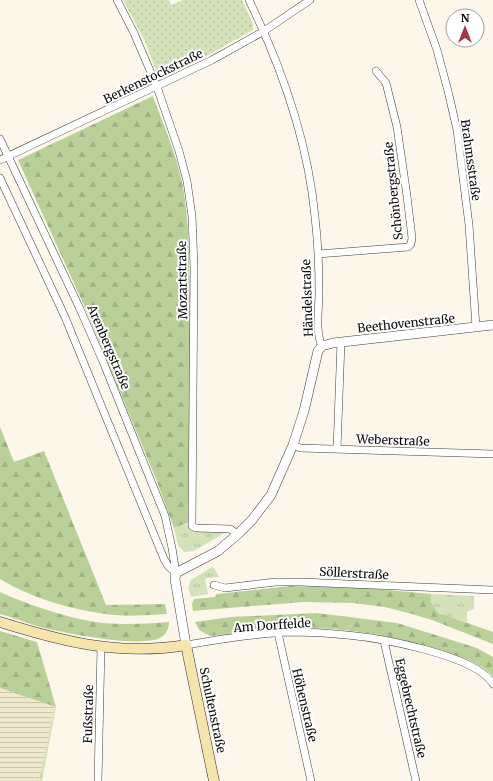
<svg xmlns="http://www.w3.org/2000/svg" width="493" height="781" viewBox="0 0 493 781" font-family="Merriweather,serif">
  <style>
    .farmland { fill: url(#farmland-rules) }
    .grass { fill: url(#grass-tufts) }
    .forest { fill: url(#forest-firs) }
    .park { fill: url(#park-dots) }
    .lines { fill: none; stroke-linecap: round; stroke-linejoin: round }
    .minor-casing { stroke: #3d3d3d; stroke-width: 8 }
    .tertiary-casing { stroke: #3d3d3d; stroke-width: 10 }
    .secondary-casing { stroke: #2c2c2c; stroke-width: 11 }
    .minor { stroke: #fff; stroke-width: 7 }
    .tertiary { stroke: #fff; stroke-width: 9 }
    .secondary { stroke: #f5e5ac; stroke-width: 10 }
    .labels { text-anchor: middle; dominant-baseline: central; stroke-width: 4; stroke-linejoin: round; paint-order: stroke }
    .street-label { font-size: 12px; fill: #0a0a0a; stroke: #fff }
  </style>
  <defs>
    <pattern id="farmland-rules" width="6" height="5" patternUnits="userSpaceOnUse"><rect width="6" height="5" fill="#efe8cd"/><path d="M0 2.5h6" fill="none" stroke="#ccc6af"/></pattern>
    <pattern id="grass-tufts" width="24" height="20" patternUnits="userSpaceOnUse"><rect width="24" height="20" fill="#d3e2b8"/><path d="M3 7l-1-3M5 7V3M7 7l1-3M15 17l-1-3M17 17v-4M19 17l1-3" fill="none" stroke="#b4c19d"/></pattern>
    <pattern id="forest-firs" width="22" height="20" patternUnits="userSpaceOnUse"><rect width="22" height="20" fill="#b9d199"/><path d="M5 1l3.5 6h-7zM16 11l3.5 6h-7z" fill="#9eb282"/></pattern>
    <pattern id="park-dots" width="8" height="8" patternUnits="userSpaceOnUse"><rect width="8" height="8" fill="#d3e2b8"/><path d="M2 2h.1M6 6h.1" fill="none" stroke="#b4c19d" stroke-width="1.8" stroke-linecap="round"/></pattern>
  </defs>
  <rect width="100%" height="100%" fill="#fcf7ea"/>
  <path class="farmland" d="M 0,688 L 55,706 L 39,781 L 0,781 Z"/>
  <path class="grass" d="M 188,524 L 189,529 L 192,531 L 226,532 L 194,551 L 184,552 L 178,545 L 174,528 Z
    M 212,567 L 214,568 L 219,577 L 207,578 L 205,580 L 208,594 L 191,597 L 188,587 L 191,580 Z
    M 431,594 L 474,596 L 474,609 L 467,612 L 467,622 C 452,617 429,615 431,594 Z
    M 55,706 L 56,707 L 42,781 L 39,781 Z"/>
  <path class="forest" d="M 153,96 C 163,124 176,153 182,182 C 190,222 189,265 190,306 C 190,378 189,451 188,523 L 174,528 L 156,479 L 83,303 L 18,160 Z
    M 0,427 L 14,462 L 44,451 L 106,605 L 165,604 L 167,614 C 147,615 126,617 105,614 C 69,609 31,598 0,579 Z
    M 290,586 L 365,588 L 431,594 C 430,603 433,606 439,613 L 493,632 L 493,644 L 432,620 L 412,614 L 385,607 L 353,603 L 303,602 L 193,611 L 192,604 L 194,599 L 215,597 L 217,594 Z
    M 0,592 C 24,603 59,615 85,620 C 112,626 141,624 169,622 C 169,627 167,633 163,636 C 146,650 66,633 44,628 C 29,624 15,618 0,614 Z
    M 317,613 L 397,623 L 477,648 L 493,657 L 493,676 C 479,662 460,657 441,651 C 397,637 348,627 301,628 C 270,629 240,633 210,636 L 199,630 L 195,622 L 231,617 Z
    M 0,631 L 37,642 L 56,707 L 0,688 Z"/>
  <path class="park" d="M 123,0 L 169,0 L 171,5 L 183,0 L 242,0 L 253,24 L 253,30 L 210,54 L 159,78 L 144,39 Z"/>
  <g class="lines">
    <g class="minor-casing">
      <path id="minor" d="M 117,0 L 134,33 L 157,87 L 179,151 L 187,181 L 192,216 L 194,267 L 192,523 L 192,526 L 196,528 L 230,529 L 238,534
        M 249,0 C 282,68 308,141 315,217 C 318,242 319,267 319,292 C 319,310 315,331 322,346
        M 419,0 L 437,50 L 448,91 L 457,130 L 469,225 L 476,327
        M 0,139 L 80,309 L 104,364 L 165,516 L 172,548 L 176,573
        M 0,160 L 212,60 L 264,31 L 310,0
        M 0,178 L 65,317 L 164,559 L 168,566 L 176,573
        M 318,254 L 408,247 L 411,244 L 412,238 L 407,196 L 397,127 L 386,83 L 376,71
        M 293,445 L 300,448 L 493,454
        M 337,449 L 341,342
        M 214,585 L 225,588 L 276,582 L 300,582 L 493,590
        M 278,633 L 311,781
        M 384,641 L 416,781
        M 186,645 C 221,639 257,633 292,632 C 310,632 329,633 347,635 C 380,638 476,655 493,684
        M 98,781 L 101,647"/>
    </g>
    <g class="tertiary-casing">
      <path id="tertiary" d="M 186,645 L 175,579 L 176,573 L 218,551 L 238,534 L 252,520 L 271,495 L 293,445 L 304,411 L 318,351 L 322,346 L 333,343 L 493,325"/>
    </g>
    <g class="secondary-casing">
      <path id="secondary" d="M 0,622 C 64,642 119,656 186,645 L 214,781"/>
    </g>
    <use href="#minor" class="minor"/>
    <use href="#tertiary" class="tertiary"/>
    <use href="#secondary" class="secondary"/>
  </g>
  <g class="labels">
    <g class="street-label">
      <text transform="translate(153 76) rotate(-26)">Berkenstockstraße</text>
      <text transform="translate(471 160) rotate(82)">Brahmsstraße</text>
      <text transform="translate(393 191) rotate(-96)">Schönbergstraße</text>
      <text transform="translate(182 280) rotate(-91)">Mozartstraße</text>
      <text transform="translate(307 298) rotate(-92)">Händelstraße</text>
      <text transform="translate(406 323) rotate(-6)">Beethovenstraße</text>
      <text transform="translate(109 347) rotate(67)">Arenbergstraße</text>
      <text transform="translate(393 440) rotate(2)">Weberstraße</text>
      <text transform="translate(354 573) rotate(3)">Söllerstraße</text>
      <text transform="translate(272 625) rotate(-4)">Am Dorffelde</text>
      <text transform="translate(305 705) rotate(77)">Höhenstraße</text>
      <text transform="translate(411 708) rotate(77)">Eggebrechtstraße</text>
      <text transform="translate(213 710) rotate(78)">Schultenstraße</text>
      <text transform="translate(88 714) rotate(-89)">Fußstraße</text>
    </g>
  </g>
  <g transform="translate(465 28)"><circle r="19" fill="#ffffff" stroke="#9d9d9d"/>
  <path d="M0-3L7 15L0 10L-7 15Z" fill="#a83447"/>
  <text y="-6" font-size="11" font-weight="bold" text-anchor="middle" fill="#0a0a0a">N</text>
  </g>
</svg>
